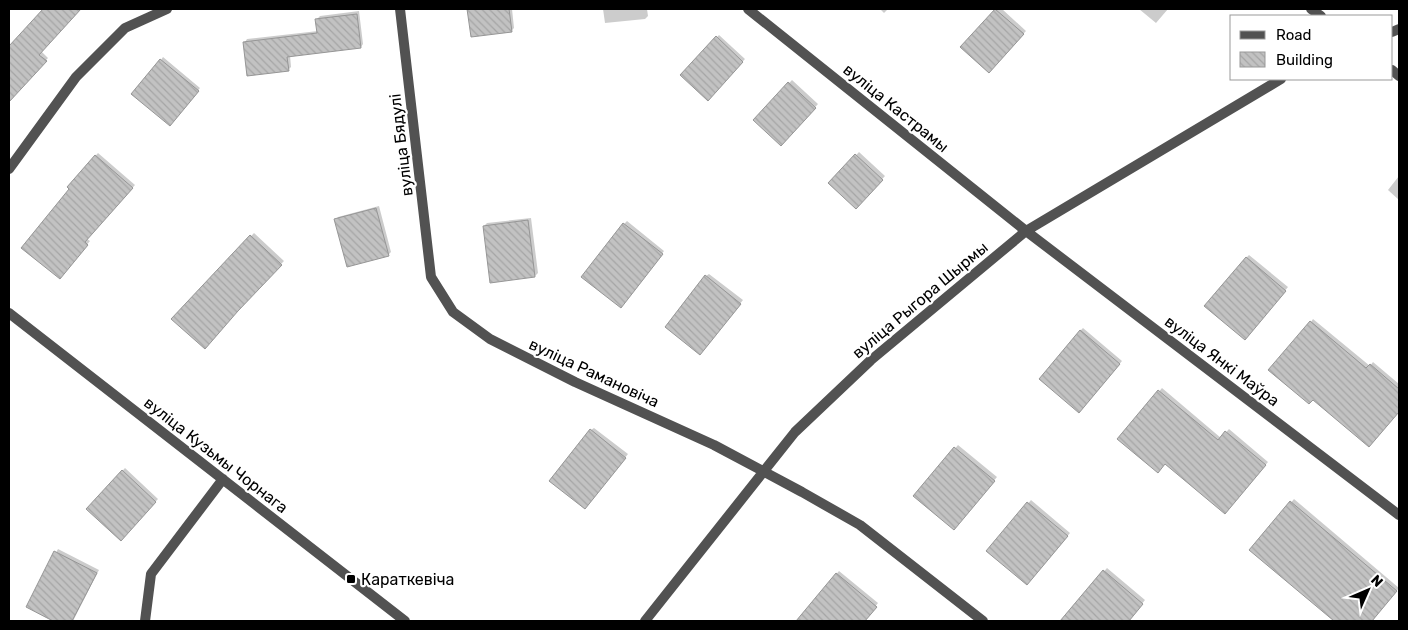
<svg xmlns="http://www.w3.org/2000/svg" width="1408" height="630" viewBox="0 0 1408 630" font-family="Rubik,sans-serif">
  <style>
    .shadow { fill: #0003 }
    .building { fill: url(#building-back-hatch); stroke: #969696 }
    .lines { fill: none; stroke-linecap: round; stroke-linejoin: round }
    .minor { stroke: #525252; stroke-width: 10 }
    .poi-dot { fill: #000; stroke: #fff; stroke-width: 2 }
    .labels { text-anchor: middle; dominant-baseline: central; stroke-width: 4.5; stroke-linejoin: round; paint-order: stroke }
    .street-label { font-size: 16px; fill: #000; stroke: #fff }
    .poi-label { font-size: 16px; fill: #000; stroke: #fff; text-anchor: start }
  </style>
  <defs>
    <pattern id="building-back-hatch" width="6" height="6" patternUnits="userSpaceOnUse" patternTransform="scale(1.25)"><rect width="6" height="6" fill="#c2c2c2"/><path d="M-1 5l2 2M0 0l6 6M5-1l2 2" fill="none" stroke="#a5a5a5"/></pattern>
  </defs>
  <rect width="100%" height="100%" fill="#fff"/>
  <path class="shadow" d="M 42,9 L 80,9 L 41,51 L 48,58 L 11,98 L 9,96 L 9,48 L 43,10 Z
    M 469,9 L 512,9 L 514,28 L 511,31 L 472,36 Z
    M 603,9 L 647,9 L 648,16 L 645,19 L 605,23 Z
    M 880,9 L 888,9 L 884,13 Z
    M 997,9 L 1002,9 L 1026,31 L 988,71 L 962,47 Z
    M 1139,9 L 1168,9 L 1156,23 Z
    M 359,11 L 363,44 L 361,47 L 290,55 L 291,67 L 288,70 L 245,42 L 247,39 L 318,31 L 317,19 L 320,16 Z
    M 719,35 L 745,59 L 708,99 L 682,75 Z
    M 163,57 L 200,88 L 173,122 L 161,60 Z
    M 792,80 L 818,104 L 781,145 L 754,120 Z
    M 859,152 L 885,176 L 856,208 L 830,183 Z
    M 98,153 L 135,185 L 87,239 L 90,241 L 62,275 L 71,189 L 68,187 Z
    M 1399,176 L 1399,200 L 1388,190 Z
    M 379,206 L 391,252 L 388,255 L 336,220 L 338,217 Z
    M 531,218 L 538,273 L 535,276 L 484,226 L 487,223 Z
    M 627,221 L 664,251 L 624,303 L 624,224 Z
    M 254,233 L 284,261 L 240,306 L 173,319 Z
    M 1249,255 L 1288,287 L 1248,336 L 1246,258 Z
    M 709,274 L 743,300 L 703,351 L 706,276 Z
    M 1313,319 L 1370,366 L 1373,362 L 1399,384 L 1399,410 L 1372,443 L 1311,322 Z
    M 1083,328 L 1122,361 L 1082,409 L 1080,331 Z
    M 1162,388 L 1221,438 L 1229,429 L 1268,462 L 1227,510 L 1165,463 L 1119,439 Z
    M 594,428 L 628,454 L 588,505 L 591,430 Z
    M 958,445 L 997,477 L 957,525 L 915,496 Z
    M 125,468 L 158,499 L 121,539 L 88,509 Z
    M 1294,499 L 1399,588 L 1371,621 L 1336,621 L 1251,550 Z
    M 1031,500 L 1070,533 L 1030,581 L 988,551 Z
    M 58,549 L 99,570 L 73,621 L 55,621 L 27,607 Z
    M 1107,568 L 1145,600 L 1128,621 L 1066,621 L 1063,619 Z
    M 839,571 L 878,603 L 864,621 L 797,621 Z"/>
  <path class="building" d="M 43,9 L 81,9 L 39,55 L 47,61 L 9,102 L 9,46 Z
    M 467,9 L 509,9 L 512,32 L 471,37 Z
    M 995,9 L 1024,34 L 989,73 L 960,47 Z
    M 357,14 L 361,48 L 287,57 L 289,71 L 247,76 L 243,42 L 317,33 L 315,19 Z
    M 716,36 L 743,62 L 708,101 L 680,75 Z
    M 160,59 L 199,91 L 170,126 L 131,94 Z
    M 788,82 L 816,108 L 781,146 L 753,120 Z
    M 855,154 L 883,180 L 856,209 L 828,183 Z
    M 95,155 L 133,188 L 85,242 L 88,245 L 60,279 L 21,248 L 69,189 L 67,187 Z
    M 376,208 L 389,256 L 347,267 L 334,219 Z
    M 528,220 L 535,277 L 490,283 L 483,226 Z
    M 623,223 L 663,254 L 621,308 L 581,277 Z
    M 250,235 L 282,265 L 238,311 L 205,349 L 171,319 Z
    M 1246,257 L 1286,291 L 1245,340 L 1204,306 Z
    M 705,275 L 741,304 L 700,355 L 665,327 Z
    M 1310,321 L 1366,368 L 1370,364 L 1399,389 L 1399,412 L 1369,447 L 1313,400 L 1309,404 L 1268,370 Z
    M 1080,330 L 1120,364 L 1079,413 L 1039,379 Z
    M 1158,390 L 1218,440 L 1225,431 L 1266,465 L 1225,514 L 1165,464 L 1158,473 L 1117,439 Z
    M 590,429 L 626,458 L 585,509 L 549,481 Z
    M 954,447 L 995,481 L 954,530 L 913,496 Z
    M 122,470 L 156,502 L 121,541 L 86,509 Z
    M 1290,501 L 1397,591 L 1372,621 L 1334,621 L 1249,550 Z
    M 1027,502 L 1068,536 L 1027,585 L 986,551 Z
    M 54,551 L 97,573 L 72,621 L 53,621 L 26,607 Z
    M 1103,570 L 1143,604 L 1129,621 L 1060,621 Z
    M 836,573 L 877,607 L 865,621 L 796,621 Z"/>
  <g class="lines">
    <path class="minor" d="M 400,9 L 431,277 L 453,312 L 490,339 L 575,382 L 714,445 L 802,492 L 860,525 L 983,621
      M 748,9 L 1026,231 L 1399,515
      M 1311,9 L 1321,16
      M 1392,32 L 1399,29
      M 1392,70 L 1399,76
      M 9,169 L 76,77 L 125,28 L 167,9
      M 9,313 L 405,621
      M 145,621 L 151,574 L 223,479
      M 645,621 L 795,432 L 871,360 L 1026,231 L 1281,79"/>
  </g>
  <rect class="poi-dot" x="346" y="574" width="10" height="10" rx="2.5"/>
  <g class="labels">
    <g class="street-label">
      <text transform="translate(896 108) rotate(39)">вуліца Кастрамы</text>
      <text transform="translate(401 145) rotate(-97)">вуліца Бядулі</text>
      <text transform="translate(920 300) rotate(-40)">вуліца Рыгора Шырмы</text>
      <text transform="translate(1222 361) rotate(37)">вуліца Янкі Маўра</text>
      <text transform="translate(594 373) rotate(25)">вуліца Рамановіча</text>
      <text transform="translate(216 455) rotate(38)">вуліца Кузьмы Чорнага</text>
    </g>
    <g class="poi-label">
      <text x="361" y="579">Караткевіча</text>
    </g>
  </g>
  <rect width="1408" height="630" fill="none" stroke="#000000" stroke-width="20"/>
  <rect x="1230" y="15" width="162" height="65" fill="#ffffff" stroke="#999999"/>
  <rect x="1240" y="31" width="25" height="8" fill="#525252" stroke="#999999"/>
  <text x="1276" y="40" font-size="15" fill="#000000">Road</text>
  <rect x="1240" y="52" width="25" height="15" fill="url(#building-back-hatch)" stroke="#999999"/>
  <text x="1276" y="65" font-size="15" fill="#000000">Building</text>
  <g transform="translate(1368 590) rotate(45)" stroke="#ffffff" stroke-width="4" paint-order="stroke">
  <path d="M0-4L9 19L0 12L-9 19Z" fill="#000000"/>
  <text y="-8" font-size="14" font-weight="bold" text-anchor="middle" fill="#000000">N</text>
  </g>
</svg>
